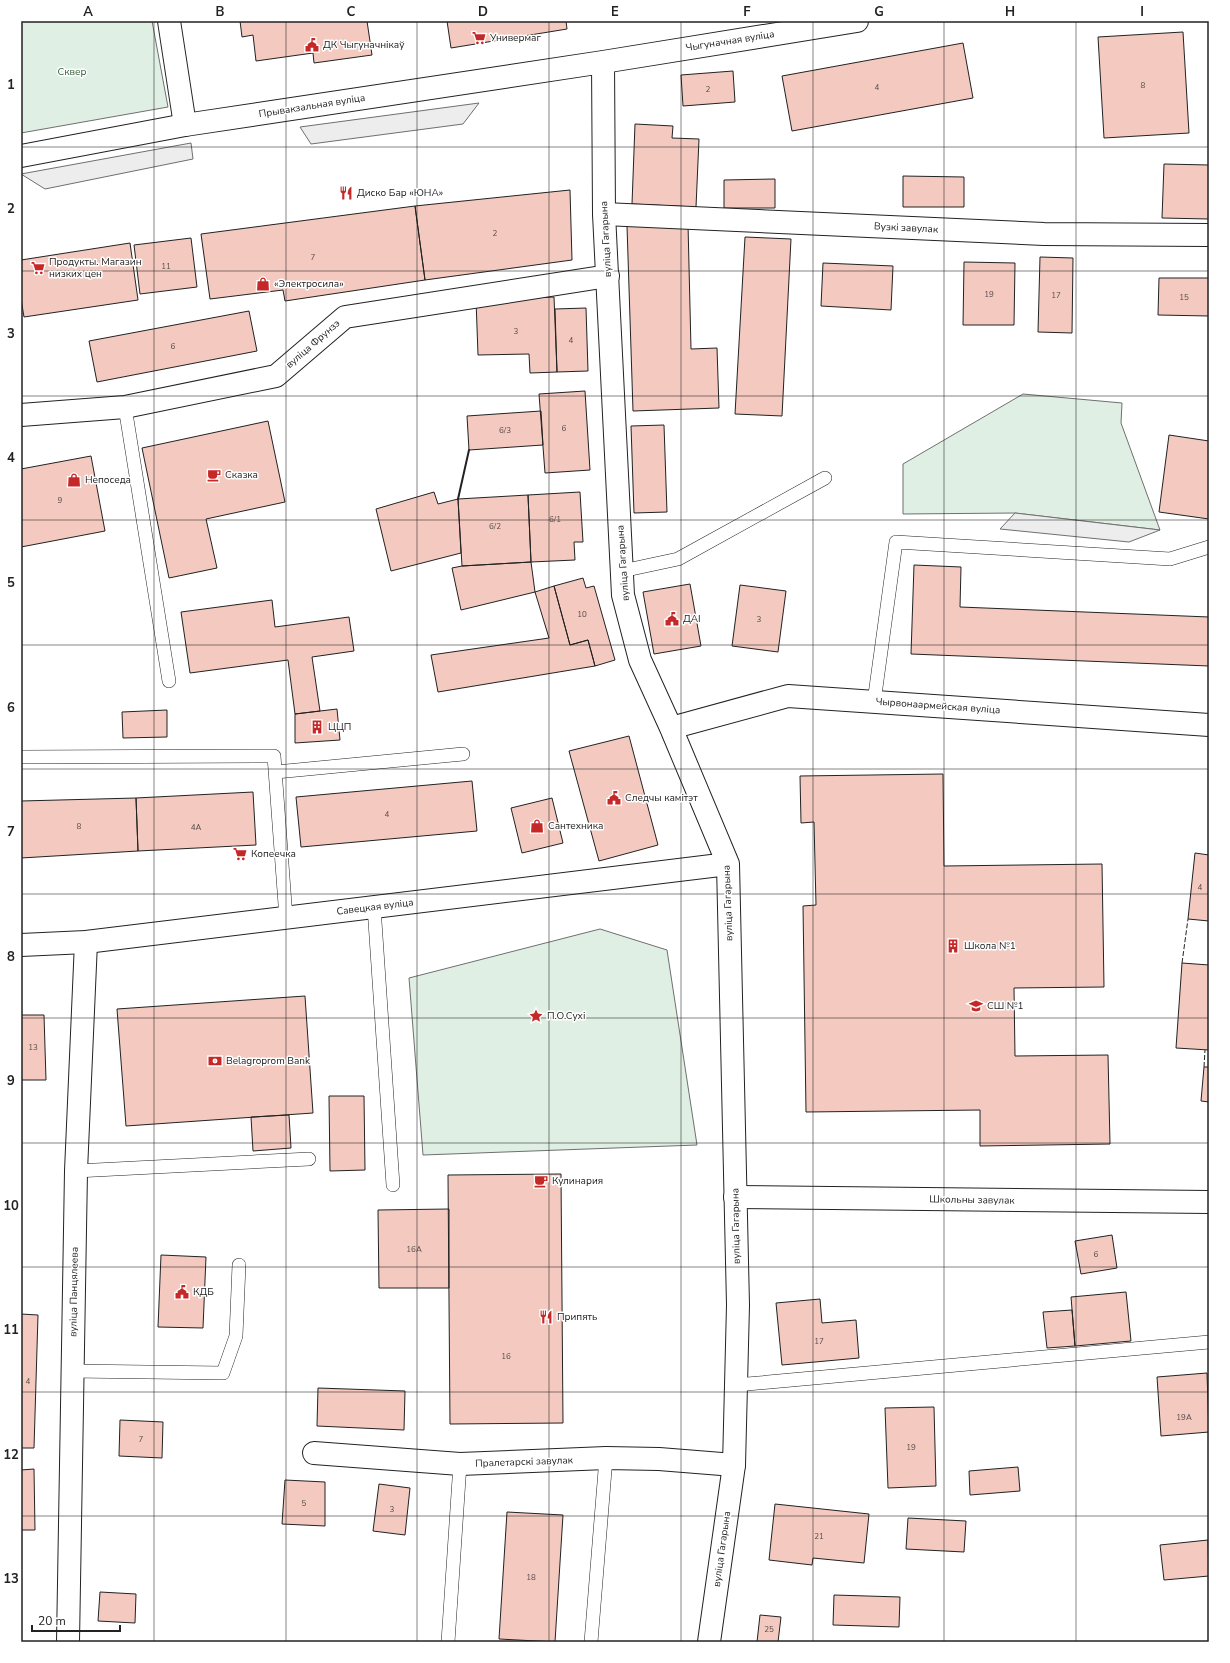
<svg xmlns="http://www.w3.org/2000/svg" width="1230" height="1663" viewBox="0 0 1230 1663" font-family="'Nunito Sans',sans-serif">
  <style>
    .green { fill: #e0efe3; stroke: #6f6f6f }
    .parking { fill: #ededed; stroke: #6f6f6f }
    .building { fill: #f3c9c0; stroke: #222 }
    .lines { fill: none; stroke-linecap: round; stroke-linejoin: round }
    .lane-casing { stroke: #222; stroke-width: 14 }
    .street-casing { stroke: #222; stroke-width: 24 }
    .secondary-casing { stroke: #222; stroke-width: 24 }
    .lane { stroke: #fff; stroke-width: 13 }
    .street { stroke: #fff; stroke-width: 22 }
    .secondary { stroke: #fff; stroke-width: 22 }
    .fence { stroke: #222; stroke-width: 1; stroke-dasharray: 5 2; stroke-linecap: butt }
    .wall { stroke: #222; stroke-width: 2 }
    .grid { fill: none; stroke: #222; stroke-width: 1; stroke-opacity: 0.55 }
    .labels { text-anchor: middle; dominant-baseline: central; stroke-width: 3; stroke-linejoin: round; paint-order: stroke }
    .number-label { font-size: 8px; fill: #564c4a }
    .poi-label { font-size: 10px; fill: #222; stroke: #fff; text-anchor: start }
    .street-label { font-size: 10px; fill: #222; stroke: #fff }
    .park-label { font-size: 10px; fill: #2f5e38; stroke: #fff }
    .neatline { fill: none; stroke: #222; stroke-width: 1.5 }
    .grid-label { font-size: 13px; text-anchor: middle; font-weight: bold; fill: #222 }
  </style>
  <rect width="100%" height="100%" fill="#fff"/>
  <path class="green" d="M 21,21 L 152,21 L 168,107 L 21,133 Z
    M 1023,394 L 1122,403 L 1121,423 L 1160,530 L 1015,513 L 903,514 L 903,464 Z
    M 600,929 L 667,950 L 697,1145 L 423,1155 L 409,978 Z"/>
  <path class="parking" d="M 479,103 L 463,124 L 311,144 L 300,127 Z
    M 191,143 L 193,159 L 45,189 L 21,174 Z
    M 1015,513 L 1160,530 L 1129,542 L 1000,529 Z"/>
  <path class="building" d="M 240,21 L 367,21 L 372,55 L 314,63 L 313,53 L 256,61 L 253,35 L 242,37 Z
    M 447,21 L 566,21 L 567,29 L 451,48 Z
    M 1183,32 L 1189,133 L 1104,138 L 1098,37 Z
    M 963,43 L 973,98 L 792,131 L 782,76 Z
    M 733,71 L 735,102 L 683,106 L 681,75 Z
    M 635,124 L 673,126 L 672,138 L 699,139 L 696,207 L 632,204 Z
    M 1164,164 L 1209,165 L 1209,219 L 1162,218 Z
    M 903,176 L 964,177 L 964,207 L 903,207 Z
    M 775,179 L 775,208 L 724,208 L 724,180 Z
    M 570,190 L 572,260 L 425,280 L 415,206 Z
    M 415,206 L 425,280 L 285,301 L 283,290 L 210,299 L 201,234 Z
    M 688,224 L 691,349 L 717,348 L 719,408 L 633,411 L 627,226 Z
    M 745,237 L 791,239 L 782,416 L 735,414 Z
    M 191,238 L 197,287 L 140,294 L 134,245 Z
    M 130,243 L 138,300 L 24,317 L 21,299 L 21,260 Z
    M 1040,257 L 1073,258 L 1072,333 L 1038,332 Z
    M 964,262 L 1015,263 L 1014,325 L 963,325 Z
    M 823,263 L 893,266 L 891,310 L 821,306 Z
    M 1159,278 L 1209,278 L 1209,316 L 1158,315 Z
    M 554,297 L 557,372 L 530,373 L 529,354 L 478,355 L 476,300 Z
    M 586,308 L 588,371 L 557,372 L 555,309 Z
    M 249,311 L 257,351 L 97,382 L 89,341 Z
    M 585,391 L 590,470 L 545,473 L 539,394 Z
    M 541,411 L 543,445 L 469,450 L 467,416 Z
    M 268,421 L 285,502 L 206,519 L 217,568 L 169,578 L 142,448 Z
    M 664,425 L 667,512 L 634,513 L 631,426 Z
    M 1169,435 L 1209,441 L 1209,519 L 1159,512 Z
    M 91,456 L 105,531 L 21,547 L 21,469 Z
    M 434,492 L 438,504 L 458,499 L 461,553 L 391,571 L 376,509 Z
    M 580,492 L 583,542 L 574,542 L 575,560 L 531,562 L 528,495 Z
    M 528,495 L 531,562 L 462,566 L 458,499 Z
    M 531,562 L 535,592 L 461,610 L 452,568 L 462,566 Z
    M 914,565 L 961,567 L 960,607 L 1209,617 L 1209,666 L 911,654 Z
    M 583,578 L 586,588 L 594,586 L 615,660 L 595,666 L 588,640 L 570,645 L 554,586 Z
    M 690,584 L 701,646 L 654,654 L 643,592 Z
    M 740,585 L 786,591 L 778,652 L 732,646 Z
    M 554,586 L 570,645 L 588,640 L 595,666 L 438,692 L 431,655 L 549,638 L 535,592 Z
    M 272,600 L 275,627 L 349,617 L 354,651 L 312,657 L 320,711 L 295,714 L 288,660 L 190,673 L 181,612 Z
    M 337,709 L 340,740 L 295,743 L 295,714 Z
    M 167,710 L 167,737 L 123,738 L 122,712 Z
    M 629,736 L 658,845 L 599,861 L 569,751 Z
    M 943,774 L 944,866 L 1102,864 L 1104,987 L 1014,988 L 1015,1056 L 1108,1055 L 1110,1144 L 980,1146 L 980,1110 L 806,1112 L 803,906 L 816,905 L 814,822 L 801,823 L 800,776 Z
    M 472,781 L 477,831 L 301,847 L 296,797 Z
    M 253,792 L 256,845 L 138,851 L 136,798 Z
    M 136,798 L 138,851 L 21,858 L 21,801 Z
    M 552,798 L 563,843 L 522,853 L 511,808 Z
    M 1195,853 L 1209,855 L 1209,921 L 1188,919 Z
    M 1182,963 L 1209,965 L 1209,1050 L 1176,1048 Z
    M 305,996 L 313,1113 L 126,1126 L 117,1009 Z
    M 21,1015 L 44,1015 L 46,1080 L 21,1080 Z
    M 1204,1067 L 1209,1067 L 1209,1102 L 1201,1101 Z
    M 329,1096 L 364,1096 L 365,1170 L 330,1171 Z
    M 289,1115 L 291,1148 L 253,1151 L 251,1117 Z
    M 561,1174 L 563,1423 L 450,1424 L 448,1175 Z
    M 449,1209 L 449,1288 L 379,1288 L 378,1210 Z
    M 1112,1235 L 1117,1268 L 1081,1274 L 1075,1241 Z
    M 161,1255 L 206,1257 L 203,1328 L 158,1327 Z
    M 1126,1292 L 1131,1341 L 1075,1346 L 1071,1297 Z
    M 820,1299 L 822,1323 L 856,1320 L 859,1358 L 782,1365 L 776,1303 Z
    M 1072,1310 L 1075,1346 L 1047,1348 L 1043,1312 Z
    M 21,1314 L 38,1315 L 34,1448 L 21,1448 Z
    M 1207,1373 L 1209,1432 L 1161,1436 L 1157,1377 Z
    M 318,1388 L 405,1391 L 404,1430 L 317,1426 Z
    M 934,1407 L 936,1486 L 888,1488 L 885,1408 Z
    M 120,1420 L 163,1422 L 162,1458 L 119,1456 Z
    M 1018,1467 L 1020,1491 L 970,1495 L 969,1471 Z
    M 34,1469 L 35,1530 L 21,1530 L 21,1470 Z
    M 285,1480 L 325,1482 L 325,1526 L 282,1524 Z
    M 379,1484 L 410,1488 L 405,1535 L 373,1531 Z
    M 775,1504 L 869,1514 L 864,1563 L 813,1558 L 812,1565 L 769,1560 Z
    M 507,1512 L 563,1515 L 555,1642 L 499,1639 Z
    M 908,1518 L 966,1521 L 964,1552 L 906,1549 Z
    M 1208,1540 L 1209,1576 L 1164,1580 L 1160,1545 Z
    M 100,1592 L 136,1594 L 135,1623 L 98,1621 Z
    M 834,1595 L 900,1597 L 899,1627 L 833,1625 Z
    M 760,1615 L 781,1617 L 778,1642 L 757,1642 Z"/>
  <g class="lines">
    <g class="lane-casing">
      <path id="lane" d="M 125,407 L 169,681
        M 622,571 L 678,559 L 825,478
        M 874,702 L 896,542 L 1170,559 L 1209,547
        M 21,757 L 274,756 L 286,918
        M 276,772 L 463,754
        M 374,907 L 393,1185
        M 76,1171 L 309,1159
        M 72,1371 L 223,1373 L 236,1336 L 239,1265
        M 736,1385 L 1209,1342
        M 448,1642 L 460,1464
        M 591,1642 L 606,1458"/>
    </g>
    <g class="street-casing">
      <path id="street" d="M 169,21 L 185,125
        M 604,214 L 1044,234 L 1209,235
        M 21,415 L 125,407 L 276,376 L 345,317 L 608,276
        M 735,1197 L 1209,1202
        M 314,1453 L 460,1464 L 606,1458 L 659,1459 L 734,1465
        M 68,1642 L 76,1171 L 86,942"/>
    </g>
    <g class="secondary-casing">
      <path id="secondary" d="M 603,62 L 604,214 L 623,595 L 640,660 L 671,728 L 728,864 L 738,1305 L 734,1465 L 709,1642
        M 21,156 L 185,125 L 603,62 L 857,21
        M 671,728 L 788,696 L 1209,725
        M 21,945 L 86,942 L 728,864"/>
    </g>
    <use href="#lane" class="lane"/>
    <use href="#street" class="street"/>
    <use href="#secondary" class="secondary"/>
    <path class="fence" d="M 1182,963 L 1188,919
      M 1204,1067 L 1205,1050"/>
    <path class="wall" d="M 458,499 L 469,450"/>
  </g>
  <path class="grid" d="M 154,21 L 154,1642M 286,21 L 286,1642M 417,21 L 417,1642M 549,21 L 549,1642M 681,21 L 681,1642M 813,21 L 813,1642M 944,21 L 944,1642M 1076,21 L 1076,1642M 21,147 L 1209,147M 21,271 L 1209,271M 21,396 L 1209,396M 21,520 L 1209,520M 21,645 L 1209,645M 21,769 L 1209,769M 21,894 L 1209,894M 21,1018 L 1209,1018M 21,1143 L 1209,1143M 21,1267 L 1209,1267M 21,1392 L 1209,1392M 21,1516 L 1209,1516"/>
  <defs>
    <g id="supermarket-bare" transform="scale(1.08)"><path d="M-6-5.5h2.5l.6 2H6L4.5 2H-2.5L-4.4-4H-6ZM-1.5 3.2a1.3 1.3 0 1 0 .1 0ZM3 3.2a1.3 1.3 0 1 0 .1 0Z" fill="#c62828" stroke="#fff" stroke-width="2.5" paint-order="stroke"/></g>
    <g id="civic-bare" transform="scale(1.08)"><path d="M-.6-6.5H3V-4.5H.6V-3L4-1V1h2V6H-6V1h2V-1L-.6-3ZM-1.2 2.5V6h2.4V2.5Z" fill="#c62828" stroke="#fff" stroke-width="2.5" paint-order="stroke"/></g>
    <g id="restaurant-bare" transform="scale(1.08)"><path d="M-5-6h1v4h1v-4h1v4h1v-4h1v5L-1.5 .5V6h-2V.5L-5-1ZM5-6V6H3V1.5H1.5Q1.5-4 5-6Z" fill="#c62828" stroke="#fff" stroke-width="2.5" paint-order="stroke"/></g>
    <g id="shop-bare" transform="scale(1.08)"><path d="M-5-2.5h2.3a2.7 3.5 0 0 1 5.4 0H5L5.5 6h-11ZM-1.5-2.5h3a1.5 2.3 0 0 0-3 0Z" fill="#c62828" stroke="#fff" stroke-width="2.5" paint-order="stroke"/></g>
    <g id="cafe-bare" transform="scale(1.08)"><path d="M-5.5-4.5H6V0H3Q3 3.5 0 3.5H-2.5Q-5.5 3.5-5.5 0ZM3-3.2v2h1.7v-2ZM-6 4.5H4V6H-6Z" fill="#c62828" stroke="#fff" stroke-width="2.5" paint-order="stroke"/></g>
    <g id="building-bare" transform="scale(1.08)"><path d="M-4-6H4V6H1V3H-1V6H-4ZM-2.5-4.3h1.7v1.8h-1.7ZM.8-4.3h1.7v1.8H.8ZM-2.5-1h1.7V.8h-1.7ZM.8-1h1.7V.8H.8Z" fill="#c62828" stroke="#fff" stroke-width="2.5" paint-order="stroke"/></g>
    <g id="school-bare" transform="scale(1.08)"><path d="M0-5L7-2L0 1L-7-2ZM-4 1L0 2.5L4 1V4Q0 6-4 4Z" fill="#c62828" stroke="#fff" stroke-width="2.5" paint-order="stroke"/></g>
    <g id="sight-bare" transform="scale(1.08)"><path d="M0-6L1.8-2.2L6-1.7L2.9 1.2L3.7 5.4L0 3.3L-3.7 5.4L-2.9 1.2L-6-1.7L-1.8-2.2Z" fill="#c62828" stroke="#fff" stroke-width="2.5" paint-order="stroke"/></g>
    <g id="bank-bare" transform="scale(1.08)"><path d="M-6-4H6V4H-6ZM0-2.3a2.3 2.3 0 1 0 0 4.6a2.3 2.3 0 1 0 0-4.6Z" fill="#c62828" stroke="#fff" stroke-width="2.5" paint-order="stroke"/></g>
  </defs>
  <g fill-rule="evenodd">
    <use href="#supermarket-bare" x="479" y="38"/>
    <use href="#civic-bare" x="312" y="45"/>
    <use href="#restaurant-bare" x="346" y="193"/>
    <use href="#supermarket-bare" x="38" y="268"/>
    <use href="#shop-bare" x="263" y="284"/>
    <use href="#cafe-bare" x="214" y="475"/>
    <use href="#shop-bare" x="74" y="480"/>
    <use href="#civic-bare" x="672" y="619"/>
    <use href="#building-bare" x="317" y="727"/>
    <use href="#civic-bare" x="614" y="798"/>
    <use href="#shop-bare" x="537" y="826"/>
    <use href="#supermarket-bare" x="240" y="854"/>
    <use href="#building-bare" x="953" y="946"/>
    <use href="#school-bare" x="976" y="1006"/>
    <use href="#sight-bare" x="536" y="1016"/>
    <use href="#bank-bare" x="215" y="1061"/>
    <use href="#cafe-bare" x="541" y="1181"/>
    <use href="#civic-bare" x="182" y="1292"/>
    <use href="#restaurant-bare" x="546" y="1317"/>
  </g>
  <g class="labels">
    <g class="number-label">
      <text x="1143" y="85">8</text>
      <text x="877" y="87">4</text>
      <text x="708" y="89">2</text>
      <text x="495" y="233">2</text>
      <text x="313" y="257">7</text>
      <text x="166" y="266">11</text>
      <text x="989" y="294">19</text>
      <text x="1056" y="295">17</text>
      <text x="1184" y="297">15</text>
      <text x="516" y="331">3</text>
      <text x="571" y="340">4</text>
      <text x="173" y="346">6</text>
      <text x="564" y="428">6</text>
      <text x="505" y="430">6/3</text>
      <text x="60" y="500">9</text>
      <text x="555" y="519">6/1</text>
      <text x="495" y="526">6/2</text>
      <text x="582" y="614">10</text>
      <text x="759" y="619">3</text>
      <text x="387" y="814">4</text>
      <text x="79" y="826">8</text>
      <text x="196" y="827">4А</text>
      <text x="1200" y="887">4</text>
      <text x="33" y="1047">13</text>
      <text x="414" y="1249">16А</text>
      <text x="1096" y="1254">6</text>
      <text x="819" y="1341">17</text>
      <text x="506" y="1356">16</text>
      <text x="28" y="1381">4</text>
      <text x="1184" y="1417">19А</text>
      <text x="141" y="1439">7</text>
      <text x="911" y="1447">19</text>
      <text x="304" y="1503">5</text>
      <text x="392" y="1509">3</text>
      <text x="819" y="1536">21</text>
      <text x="531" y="1577">18</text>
      <text x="769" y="1629">25</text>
    </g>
    <g class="poi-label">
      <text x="490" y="38">Универмаг</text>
      <text x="323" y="45">ДК Чыгуначнікаў</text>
      <text x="357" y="193">Диско Бар «ЮНА»</text>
      <text x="49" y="262">Продукты. Магазин<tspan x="49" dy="12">низких цен</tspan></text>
      <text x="274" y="284">«Электросила»</text>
      <text x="225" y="475">Сказка</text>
      <text x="85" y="480">Непоседа</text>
      <text x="683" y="619">ДАІ</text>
      <text x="328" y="727">ЦЦП</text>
      <text x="625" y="798">Следчы камітэт</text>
      <text x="548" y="826">Сантехника</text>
      <text x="251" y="854">Копеечка</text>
      <text x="964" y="946">Школа №1</text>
      <text x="987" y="1006">СШ №1</text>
      <text x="547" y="1016">П.О.Сухі</text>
      <text x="226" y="1061">Belagroprom Bank</text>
      <text x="552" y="1181">Кулинария</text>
      <text x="193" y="1292">КДБ</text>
      <text x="557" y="1317">Припять</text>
    </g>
    <g class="street-label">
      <text transform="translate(730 41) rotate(-9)">Чыгуначная вуліца</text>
      <text transform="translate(312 106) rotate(-9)">Прывакзальная вуліца</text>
      <text transform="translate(906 228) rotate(3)">Вузкі завулак</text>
      <text transform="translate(606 239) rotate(-93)">вуліца Гагарына</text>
      <text transform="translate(313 344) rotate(-41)">вуліца Фрунзэ</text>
      <text transform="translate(623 563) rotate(-94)">вуліца Гагарына</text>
      <text transform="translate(938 706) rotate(4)">Чырвонаармейская вуліца</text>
      <text transform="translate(728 903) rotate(-92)">вуліца Гагарына</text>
      <text transform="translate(375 907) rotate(-7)">Савецкая вуліца</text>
      <text transform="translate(972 1200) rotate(1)">Школьны завулак</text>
      <text transform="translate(736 1226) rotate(-91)">вуліца Гагарына</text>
      <text transform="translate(74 1292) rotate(-89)">вуліца Панцялеева</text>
      <text transform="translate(524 1462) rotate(-2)">Пралетарскі завулак</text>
      <text transform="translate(722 1549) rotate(-82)">вуліца Гагарына</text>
    </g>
    <g class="park-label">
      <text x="72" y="72">Сквер</text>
    </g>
  </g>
  <rect width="1230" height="1663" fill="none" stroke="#ffffff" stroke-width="44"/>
  <path d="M32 1625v6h88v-6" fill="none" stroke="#222222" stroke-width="2"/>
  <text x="38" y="1625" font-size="12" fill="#222222" stroke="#ffffff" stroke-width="3" paint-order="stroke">20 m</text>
  <rect x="22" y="22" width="1186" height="1619" class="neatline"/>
  <g class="grid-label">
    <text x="88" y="16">A</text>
    <text x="220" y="16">B</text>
    <text x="351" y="16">C</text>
    <text x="483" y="16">D</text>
    <text x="615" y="16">E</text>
    <text x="747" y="16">F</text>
    <text x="879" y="16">G</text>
    <text x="1010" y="16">H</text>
    <text x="1142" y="16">I</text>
    <text x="11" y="89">1</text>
    <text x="11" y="213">2</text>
    <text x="11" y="338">3</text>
    <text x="11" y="462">4</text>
    <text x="11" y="587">5</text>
    <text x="11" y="712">6</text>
    <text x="11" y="836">7</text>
    <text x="11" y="961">8</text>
    <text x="11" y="1085">9</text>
    <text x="11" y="1210">10</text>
    <text x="11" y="1334">11</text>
    <text x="11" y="1459">12</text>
    <text x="11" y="1583">13</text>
  </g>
</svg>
